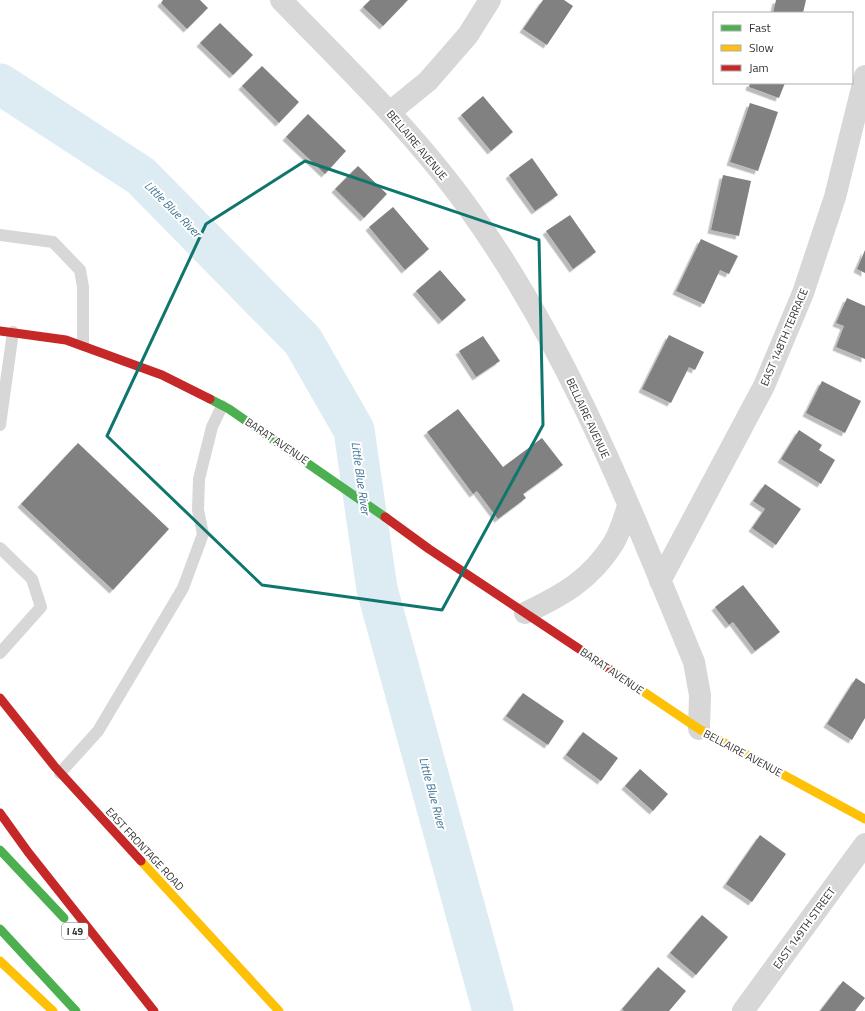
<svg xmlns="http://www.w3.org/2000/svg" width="865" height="1011" viewBox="0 0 865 1011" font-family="'Titillium Web',sans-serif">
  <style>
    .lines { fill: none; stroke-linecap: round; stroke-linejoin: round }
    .river { stroke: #ddebf3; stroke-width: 41 }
    .building { fill: #818181; filter: url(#shadow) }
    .lane { stroke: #d7d7d7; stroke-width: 12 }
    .street { stroke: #d7d7d7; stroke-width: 22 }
    .fast { stroke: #4caf50; stroke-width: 9 }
    .slow { stroke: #ffc107; stroke-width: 9 }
    .jam { stroke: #c62828; stroke-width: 9 }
    .marked { fill: none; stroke: #0f766e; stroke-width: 3; stroke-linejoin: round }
    .labels { text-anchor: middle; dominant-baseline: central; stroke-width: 4; stroke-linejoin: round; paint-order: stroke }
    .shield { fill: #fff; stroke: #707070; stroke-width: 1 }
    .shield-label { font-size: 10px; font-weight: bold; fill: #333 }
    .street-label { font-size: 11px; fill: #333; stroke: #fff }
    .water-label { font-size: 12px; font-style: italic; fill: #3f7597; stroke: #fff }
  </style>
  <defs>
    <filter id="shadow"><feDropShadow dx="-3.5" dy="3.5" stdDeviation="0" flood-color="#0004"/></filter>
  </defs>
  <rect width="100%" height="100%" fill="#fff"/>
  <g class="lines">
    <path class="river" d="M 0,84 L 141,176 L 303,341 L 354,430 L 377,589 L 493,1011"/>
  </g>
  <path class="building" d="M 163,0 L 200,0 L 208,8 L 187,29 L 161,3 Z
    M 370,0 L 408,0 L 383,26 L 363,7 Z
    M 543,0 L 564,0 L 573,6 L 547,45 L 523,29 Z
    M 776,0 L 806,0 L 803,13 L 773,13 Z
    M 220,23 L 253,55 L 233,75 L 200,43 Z
    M 262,66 L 299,102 L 279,123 L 242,86 Z
    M 750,83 L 785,83 L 779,98 L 749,87 Z
    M 483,96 L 513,132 L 491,151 L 461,115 Z
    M 750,103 L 778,112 L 758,171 L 730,162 Z
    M 308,114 L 346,151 L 325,174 L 286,137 Z
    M 532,158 L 558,195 L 535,211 L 509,175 Z
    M 358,166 L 387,194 L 364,218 L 335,189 Z
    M 723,175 L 751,181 L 739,236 L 711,230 Z
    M 393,207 L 429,249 L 405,270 L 369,227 Z
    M 570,215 L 596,252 L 573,269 L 546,231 Z
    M 701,239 L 738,256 L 729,274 L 720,270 L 704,304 L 676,291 Z
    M 865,250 L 865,273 L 857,269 Z
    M 440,270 L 466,300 L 442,321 L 416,291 Z
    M 847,298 L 865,306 L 865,359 L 836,347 L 844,326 L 836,323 Z
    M 669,335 L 704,352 L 695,370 L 689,367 L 671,403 L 642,389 Z
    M 483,336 L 500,361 L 476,377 L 459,351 Z
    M 822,381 L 861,401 L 845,433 L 806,413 Z
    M 458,409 L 503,467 L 542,438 L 563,465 L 523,494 L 526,498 L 498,519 L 477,491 L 473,494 L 427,432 Z
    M 799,430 L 822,445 L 819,450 L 835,460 L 821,484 L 781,459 Z
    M 78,443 L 169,529 L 113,590 L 21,504 Z
    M 765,484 L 801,509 L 776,545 L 752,528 L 765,509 L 753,501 Z
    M 743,585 L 780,632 L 755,651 L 733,622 L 729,625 L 715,607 Z
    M 856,678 L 865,684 L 865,718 L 852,740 L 827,724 Z
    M 523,693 L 564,721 L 548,745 L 506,716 Z
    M 583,732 L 618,758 L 601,781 L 566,755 Z
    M 640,769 L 668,794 L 653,811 L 625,786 Z
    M 760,835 L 786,854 L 752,902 L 726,884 Z
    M 702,915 L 728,937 L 696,975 L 670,953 Z
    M 658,967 L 686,991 L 669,1011 L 624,1011 L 622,1009 Z
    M 843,981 L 865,998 L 855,1011 L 820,1011 Z"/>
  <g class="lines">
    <path class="lane" d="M 0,235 L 53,242 L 80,270 L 83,287 L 83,345
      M 0,425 L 13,332
      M 0,548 L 32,579 L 41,607 L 0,653
      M 60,773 L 98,731 L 183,588 L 203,534 L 198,510 L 199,479 L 212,427 L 222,406"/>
    <path class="street" d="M 281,0 C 345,66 413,131 467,206 C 567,344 629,505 694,662 L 700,695 L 699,729
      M 390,112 L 428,81 L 468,35 L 490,0
      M 660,581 L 764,386 L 803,293 L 835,197 L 865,76
      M 525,613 C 563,595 590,580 613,544 C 620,533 624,518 628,506
      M 743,1011 L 865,844"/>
    <path class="fast" d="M 210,399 L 229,409 L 385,517
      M 0,850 L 64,918
      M 0,929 L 76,1011"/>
    <path class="slow" d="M 638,688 L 699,729 L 865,819
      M 141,861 L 279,1011
      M 0,961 L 53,1011"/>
    <path class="jam" d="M 0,331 L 66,340 L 162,375 L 210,399
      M 385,517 L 429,549 L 638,688
      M 0,698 L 55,767 L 141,861
      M 0,813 L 28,852 L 154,1011"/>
  </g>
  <path class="marked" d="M 305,161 L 539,240 L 543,425 L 442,610 L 262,585 L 107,436 L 206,224 Z"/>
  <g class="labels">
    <rect class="shield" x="62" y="923" width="26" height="16" rx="3"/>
    <g class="shield-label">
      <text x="75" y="931">I 49</text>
    </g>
    <g class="street-label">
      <text transform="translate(417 145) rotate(50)">BELLAIRE AVENUE</text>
      <text transform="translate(784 337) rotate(-67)">EAST 148TH TERRACE</text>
      <text transform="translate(588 418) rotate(65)">BELLAIRE AVENUE</text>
      <text transform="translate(277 441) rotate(34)">BARAT AVENUE</text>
      <text transform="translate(612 671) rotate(34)">BARAT AVENUE</text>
      <text transform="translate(743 753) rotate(28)">BELLAIRE AVENUE</text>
      <text transform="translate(145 849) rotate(47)">EAST FRONTAGE ROAD</text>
      <text transform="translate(804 928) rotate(-54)">EAST 149TH STREET</text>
    </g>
    <g class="water-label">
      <text transform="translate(173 209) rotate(45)">Little Blue River</text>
      <text transform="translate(361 478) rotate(82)">Little Blue River</text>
      <text transform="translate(433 793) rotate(75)">Little Blue River</text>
    </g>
  </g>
  <rect x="713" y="12" width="140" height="72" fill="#ffffff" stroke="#adadad"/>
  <rect x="721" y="25" width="20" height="6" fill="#4caf50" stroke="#adadad"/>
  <text x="749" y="32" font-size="12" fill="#333333">Fast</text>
  <rect x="721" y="45" width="20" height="6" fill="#ffc107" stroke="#adadad"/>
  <text x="749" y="52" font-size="12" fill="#333333">Slow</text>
  <rect x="721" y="65" width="20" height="6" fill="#c62828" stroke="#adadad"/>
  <text x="749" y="72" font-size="12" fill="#333333">Jam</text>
</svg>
